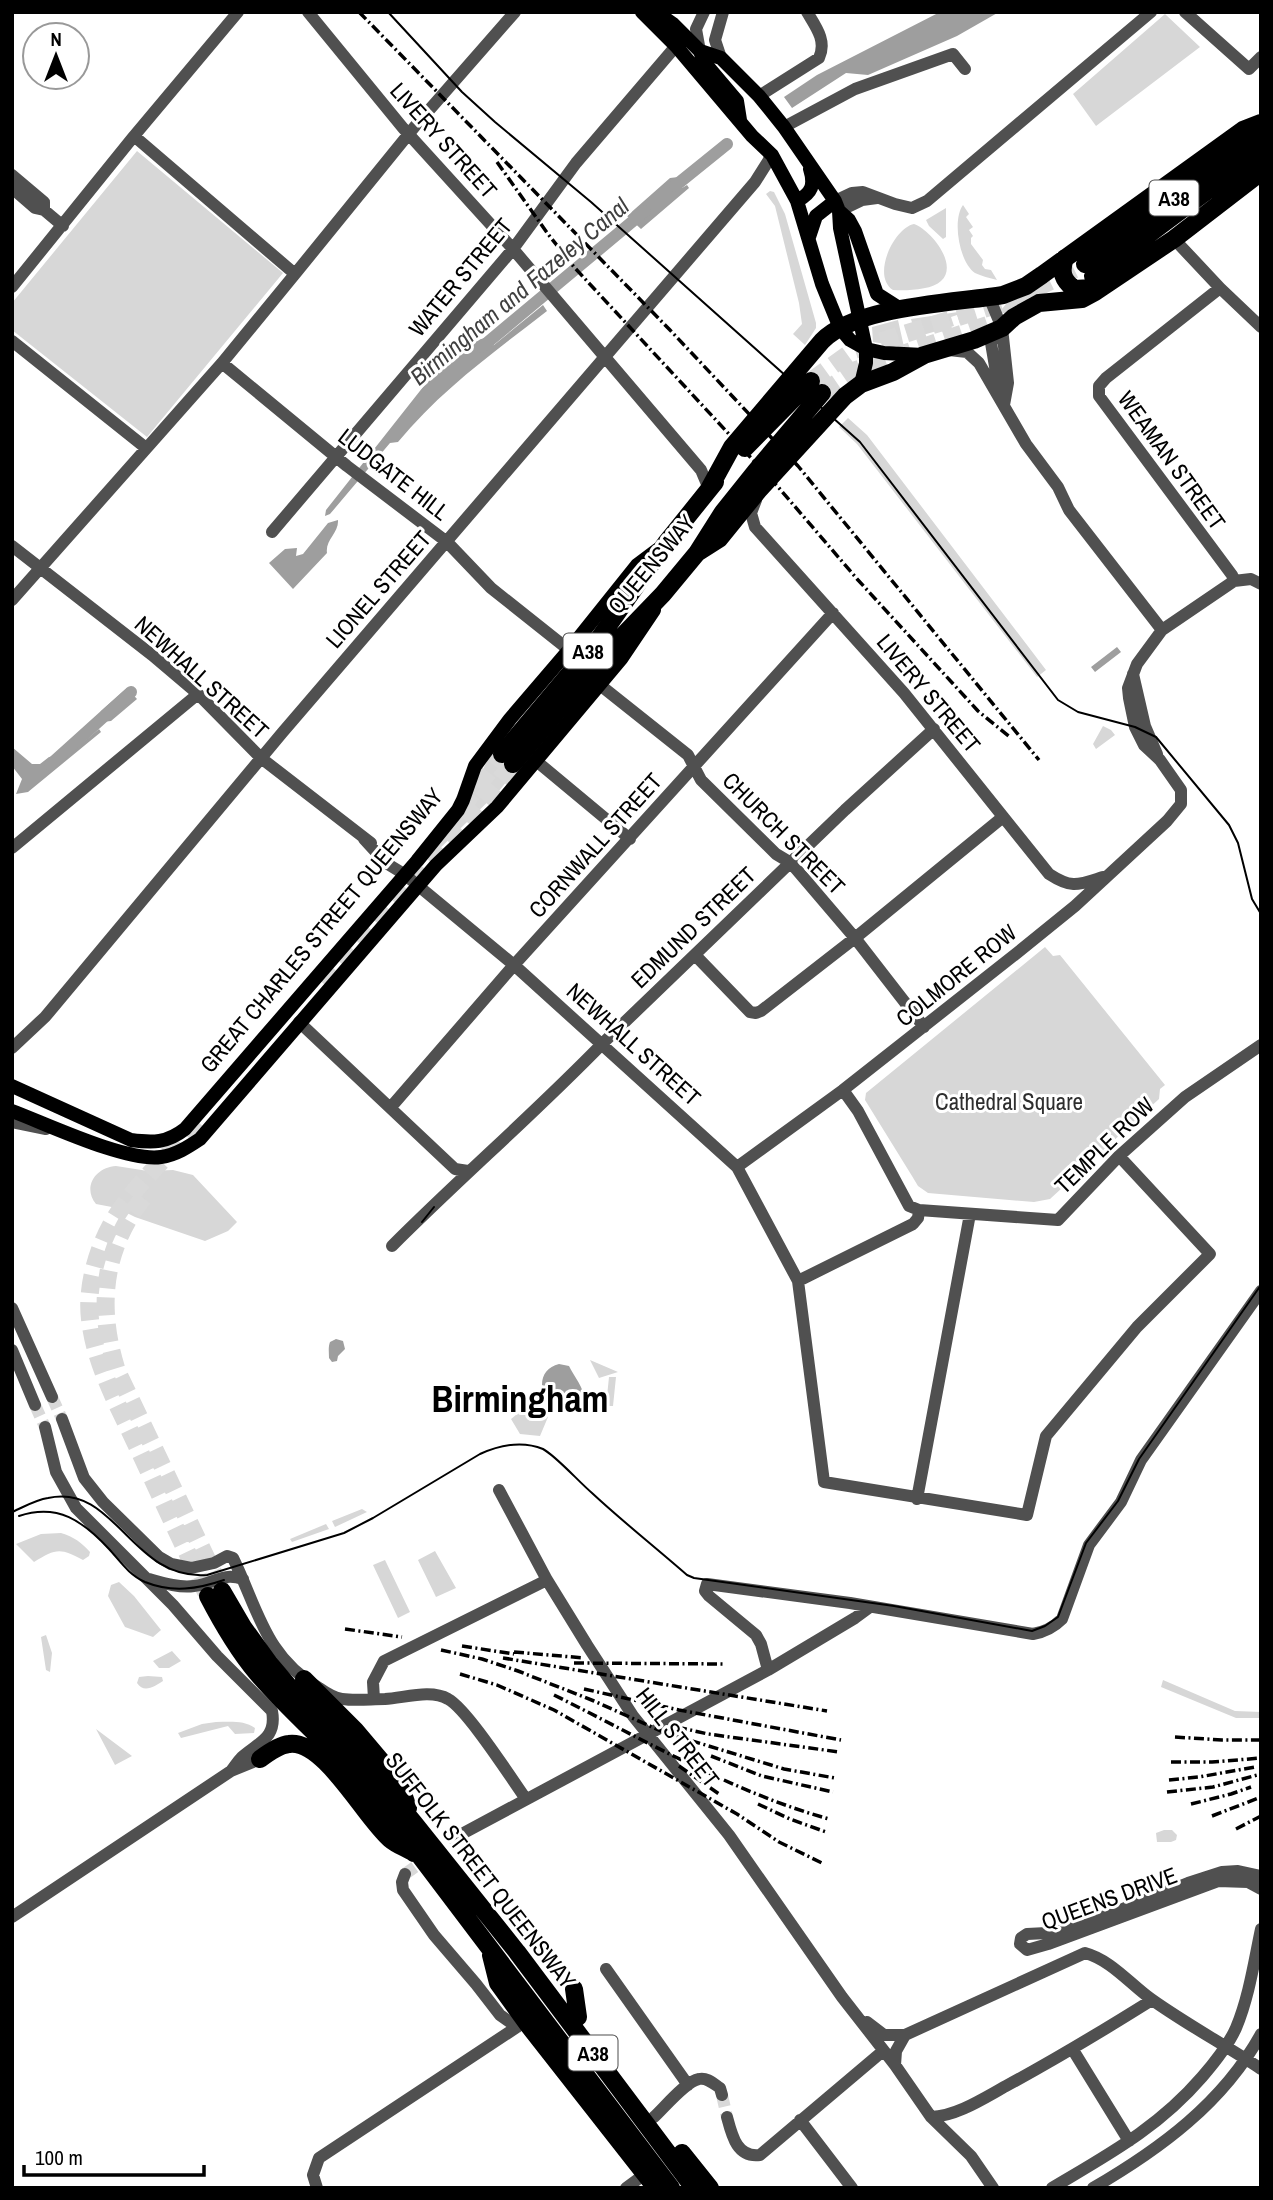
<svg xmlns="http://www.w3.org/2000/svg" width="1273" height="2200" viewBox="0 0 1273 2200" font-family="'Archivo Narrow',sans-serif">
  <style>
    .green { fill: #d7d7d7 }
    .water { fill: #9e9e9e }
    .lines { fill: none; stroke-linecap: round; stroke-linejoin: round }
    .canal { stroke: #9e9e9e; stroke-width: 12 }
    .minor-tunnel { stroke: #d9d9d9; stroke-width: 12; stroke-dasharray: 12 6; stroke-linecap: butt }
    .highway-tunnel { stroke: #d9d9d9; stroke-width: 18; stroke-dasharray: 18 9; stroke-linecap: butt }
    .minor { stroke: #505050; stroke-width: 12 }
    .major { stroke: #000; stroke-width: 14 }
    .highway { stroke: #000; stroke-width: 18 }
    .tram { stroke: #000; stroke-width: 2 }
    .rail { stroke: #000; stroke-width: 3.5; stroke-dasharray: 10 3.5 2 3.5; stroke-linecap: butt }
    .labels { text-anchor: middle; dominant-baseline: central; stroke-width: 6; stroke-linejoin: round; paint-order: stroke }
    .shield { fill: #fff; stroke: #4c4c4c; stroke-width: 2 }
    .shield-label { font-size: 21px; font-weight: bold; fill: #000 }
    .street-label { font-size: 23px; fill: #000; stroke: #fff }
    .park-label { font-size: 23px; fill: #2e2e2e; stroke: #fff }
    .water-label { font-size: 24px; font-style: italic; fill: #3f3f3f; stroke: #fff }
    .town-label { font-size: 37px; font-weight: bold; fill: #000; stroke: #fff }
  </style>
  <rect width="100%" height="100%" fill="#fff"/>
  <path class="green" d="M 1165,14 L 1200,47 L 1096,126 L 1073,94 Z
    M 137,151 L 283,273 L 147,437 L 12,330 L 12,303 Z
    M 770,191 L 774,192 L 785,214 L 816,323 L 816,328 L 805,345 L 793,334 L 802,324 L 799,303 L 775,206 L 766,194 Z
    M 963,205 L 969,214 L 966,217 L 973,227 L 969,230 L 973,236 L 971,238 L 971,244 L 983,260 L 982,265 L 985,269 L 991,270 L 997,280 C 990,278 981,276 975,273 C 959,262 952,220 963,205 Z
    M 946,208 L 946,237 L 943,239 L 929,226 L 926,220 Z
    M 914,224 C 931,230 959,265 941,281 C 932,290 906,291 893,290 C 871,276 894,228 914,224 Z
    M 1039,285 L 1045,292 L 1029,298 L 1005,313 L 1002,313 L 1002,309 L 1006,304 Z
    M 958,312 L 962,324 L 960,324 L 957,315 L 951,317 L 954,326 L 916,337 L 911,319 Z
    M 898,320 L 904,347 L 873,342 L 872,327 Z
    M 848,418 L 867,435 L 1046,670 L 1037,677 L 857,444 L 839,427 Z
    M 1103,726 L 1111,730 L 1115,735 L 1096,749 L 1093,744 Z
    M 493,752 L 515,771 L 499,791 L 432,856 L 430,855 L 464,811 L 485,765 Z
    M 1045,947 L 1053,956 L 1060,955 L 1165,1085 L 1160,1089 L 1159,1099 L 1050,1199 L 1034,1202 L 928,1193 L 918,1186 L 912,1176 L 865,1100 L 866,1093 Z
    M 116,1166 L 148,1171 L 173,1170 L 193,1175 L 237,1222 L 228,1231 L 205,1241 L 135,1217 L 117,1208 L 96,1204 C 82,1187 96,1167 116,1166 Z
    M 590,1360 L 618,1372 L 599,1378 Z
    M 609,1377 L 616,1377 L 613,1406 L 606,1406 Z
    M 533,1401 L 548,1417 L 540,1436 L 520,1434 L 511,1419 Z
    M 362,1509 L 367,1512 L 335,1527 L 332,1521 Z
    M 326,1524 L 329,1529 L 292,1542 L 290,1539 Z
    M 61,1533 C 74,1537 81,1542 90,1552 L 89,1556 L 83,1560 C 60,1547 55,1549 34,1562 L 16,1544 L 41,1534 Z
    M 435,1551 L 456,1588 L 436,1597 L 418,1560 Z
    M 385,1560 L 410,1612 L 398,1618 L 373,1565 Z
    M 119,1582 L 134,1596 L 161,1630 L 153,1637 L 125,1627 L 108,1596 L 111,1585 Z
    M 46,1635 L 52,1653 L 50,1672 L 46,1670 L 41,1637 Z
    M 172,1651 L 181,1661 L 169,1668 L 159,1668 L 153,1661 Z
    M 148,1676 L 162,1677 L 163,1681 C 155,1686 144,1694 137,1683 L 139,1677 Z
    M 1163,1680 L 1235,1711 L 1261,1712 L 1261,1718 L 1236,1718 L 1161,1687 Z
    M 216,1722 C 229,1722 244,1720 255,1728 L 254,1733 L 235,1734 L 228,1726 L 181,1738 L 178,1733 L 202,1724 Z
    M 96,1729 L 132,1756 L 115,1765 Z
    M 1164,1830 L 1172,1830 L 1177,1835 L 1176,1840 L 1171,1842 L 1157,1842 L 1156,1833 Z"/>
  <path class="water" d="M 940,12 L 999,12 L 957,36 L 868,75 L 846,73 L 792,108 L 784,97 L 817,75 Z
    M 687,176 L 681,186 L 682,188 L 687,185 L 689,188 L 641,229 L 627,216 L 670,178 Z
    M 543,305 L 547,311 C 493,353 442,389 398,442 L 390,443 L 330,514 L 325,516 L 326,510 L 427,382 L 477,340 L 494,336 L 488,346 L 494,345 Z
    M 338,520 C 339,533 325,540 327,553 L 293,589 L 269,563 L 285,549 L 297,548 L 296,556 L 303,554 L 328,523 Z
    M 1117,647 L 1121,652 L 1095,672 L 1091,667 Z
    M 127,688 L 137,699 L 111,721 L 102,722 L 95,726 L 101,711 Z
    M 99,729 L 101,732 L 28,792 L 16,794 L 22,779 L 12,766 L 12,747 L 32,764 L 40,764 L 49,757 L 62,755 L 60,759 L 62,760 Z
    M 336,1339 L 343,1341 L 345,1349 L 338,1356 L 337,1361 L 332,1362 L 329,1358 C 329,1353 328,1347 330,1342 Z
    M 559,1364 L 569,1366 C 575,1379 593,1398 580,1410 L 572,1409 L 542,1385 C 542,1374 548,1367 559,1364 Z"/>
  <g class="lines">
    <path class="canal" d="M 675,186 L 727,144
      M 482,347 L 645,211
      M 50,765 L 131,692"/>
    <path class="minor-tunnel" d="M 52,1397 L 62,1419
      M 35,1405 L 45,1427
      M 405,1874 L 458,1836
      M 722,2095 L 727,2117"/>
    <path class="highway-tunnel" d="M 811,381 L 854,350 L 1012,300 L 1085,264
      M 822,393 L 856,370 L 1002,320
      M 461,808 L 502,754
      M 324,984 L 513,764
      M 198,1122 C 171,1154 138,1181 115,1218 C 98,1246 86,1286 90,1319 C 95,1365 119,1407 138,1448 C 161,1497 184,1547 208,1596
      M 143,1198 C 102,1250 97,1309 117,1371 L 222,1591"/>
    <path class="minor" d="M 308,12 L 403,128 L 513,249 L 701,470 L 709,489
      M 1185,12 L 1249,69 L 1261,57
      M 700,51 L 696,29 L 704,12
      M 721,58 L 715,40 L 723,12
      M 759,96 L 819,58 C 827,41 816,27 807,12
      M 784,127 L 855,89 L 953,54 L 965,69
      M 134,136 L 238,12
      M 12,175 L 44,202 L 44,210
      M 12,188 L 35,208 L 44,210 L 63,226
      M 835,201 L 852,193 L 863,192 L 895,204 L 912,208 L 927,201 L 1151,12
      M 839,211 L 862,200 L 877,198
      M 1174,239 L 1220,288 L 1261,327
      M 295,274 L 416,125 L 515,12
      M 12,287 L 134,136 L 295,274 L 222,363 L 12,600
      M 1220,288 L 1106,378 L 1099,386 L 1099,396 L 1232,575 L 1234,581
      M 989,297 L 1002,328 L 1008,383 L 1004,405
      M 12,341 L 146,448
      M 949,350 L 967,352 L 979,363 L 1026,444 L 1058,487 L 1069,510 L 1162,630
      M 222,363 L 347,466 L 447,542 L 491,588 L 569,650
      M 999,390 L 991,343 L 1002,328
      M 756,500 L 751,513 L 755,527 L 904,693 L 1049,874 C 1072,889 1078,885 1103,877
      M 272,532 L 513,249 L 576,163 L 676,46
      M 12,546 L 152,655 L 198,694 L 261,758 L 371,843
      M 1133,674 L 1145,726 L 1157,754
      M 600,685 L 688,755 L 701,780 L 776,854 L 791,863 L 855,938 L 924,1027
      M 535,760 L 630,839
      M 364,839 L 386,863 L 404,874 L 514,965 L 737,1167 L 798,1281 L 824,1482 L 1027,1515 L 1046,1436 L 1137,1327 L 1210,1254 L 1119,1156
      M 12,848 L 198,694
      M 695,955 L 750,1012 L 756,1013 L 761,1011 L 855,938 L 1003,817
      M 299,1022 L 455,1169 L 468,1171
      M 12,1048 L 45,1017 L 282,733 L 755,182 L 772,155
      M 843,1090 L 858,1111 L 909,1206 L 919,1210 L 1058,1220 L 1119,1156 L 1185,1097 L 1261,1045
      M 391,1107 L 514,965 L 833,613
      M 12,1122 L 46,1129
      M 737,1167 L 843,1090 L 1017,953 L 1075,906 L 1167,821 L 1181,804 L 1181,790 L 1160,760 L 1144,745 L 1135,727 L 1129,698 L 1128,688 L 1137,664 L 1162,630 L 1234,581 L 1251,579 L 1261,584
      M 392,1246 C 461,1177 535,1113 603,1043 L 845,810 L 934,729
      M 798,1281 L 913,1224 L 918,1218 L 919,1210
      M 12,1308 L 52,1397
      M 12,1350 L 35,1405
      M 62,1419 L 84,1478 L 103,1502 L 159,1557 L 171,1564 L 191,1568 L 214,1563 L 227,1556 L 233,1558 C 258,1609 265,1657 319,1688 C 326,1693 334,1698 342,1699 C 356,1701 371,1699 385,1699 C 404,1698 431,1689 448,1699 C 467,1709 511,1778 526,1799
      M 45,1427 L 56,1472 L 76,1508 L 173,1605 L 217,1656 L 272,1711 C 277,1738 259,1742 242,1757 C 238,1761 235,1766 231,1771
      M 499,1490 L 547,1580 L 587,1645 L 633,1716 L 729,1835 L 842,1997 L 895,2065 L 931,2117 L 971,2156 L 993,2188
      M 917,1499 L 970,1214
      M 149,1579 C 163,1583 179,1588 194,1586 C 215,1584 221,1572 243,1579
      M 768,1670 L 761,1644 L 756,1635 L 709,1596 L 705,1591 L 707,1584 L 850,1603 L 1033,1634 C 1045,1632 1053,1628 1062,1619 L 1089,1545 L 1121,1502 L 1141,1460 L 1261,1291
      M 374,1699 L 373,1682 L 384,1661 L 547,1580
      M 458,1836 L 768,1670 L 855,1618 L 870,1607
      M 405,1874 L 402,1882 L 403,1890 L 434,1935 L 476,1984 L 500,2015 L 517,2027
      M 1261,1876 L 1238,1871 L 1222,1872 L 1188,1883 L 1077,1927 L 1047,1933 L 1027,1934 L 1021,1938 L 1020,1944 L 1027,1950 L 1048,1944 L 1218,1881 L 1248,1882 L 1261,1889
      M 12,1917 L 231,1771 L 260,1759
      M 606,1969 L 688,2085
      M 867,2022 L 884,2035 L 905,2035
      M 1073,2050 L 1129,2141
      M 895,2065 L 896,2051 L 905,2035 L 1085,1953 C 1111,1960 1130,1984 1151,1999 C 1186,2024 1225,2045 1261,2069
      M 654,2117 C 664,2108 686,2081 699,2079 C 707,2077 714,2084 720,2088 L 722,2095
      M 727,2117 C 732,2136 737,2158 760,2155 L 883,2051
      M 931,2117 C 957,2116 984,2098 1006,2086 C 1056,2059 1104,2030 1152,2000
      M 800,2120 L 852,2188
      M 317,2188 L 313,2175 L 319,2158 L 517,2027
      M 626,2188 L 645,2174
      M 1052,2188 C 1109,2154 1158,2128 1202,2077 C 1215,2062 1228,2046 1236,2028 C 1249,1997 1254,1962 1261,1929
      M 1093,2188 C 1160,2149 1223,2103 1261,2034"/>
    <path class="major" d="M 642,12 L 676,46 L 752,136 L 772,155 L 797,201 L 822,284 L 840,328 L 850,340 L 866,349 L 884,353 L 923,355
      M 656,12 L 673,24 L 700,51 L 721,58 L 759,96 L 784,127 L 835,201 L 839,211 L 840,228 L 866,349 L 866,363 L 861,384
      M 700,51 L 704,62 L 737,101 L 740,120
      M 797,201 C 812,193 815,185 810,169
      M 839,211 L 849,220 L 855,231 L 877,294 L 902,310
      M 809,237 L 816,216 L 835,201
      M 12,1086 L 131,1140 C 153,1143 167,1143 185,1129 L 417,861 L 458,810 L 463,800 L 475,766 L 510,719 L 569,650 L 637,565 L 657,550
      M 12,1111 C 47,1124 126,1162 161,1157 C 176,1155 188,1147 200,1139 L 436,865 L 497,807 L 621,659 L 654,610"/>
    <path class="highway" d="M 1065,258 C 1060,273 1063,280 1074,289 L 1092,288
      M 1085,264 L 1242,148 L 1261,131
      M 1093,276 L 1252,157 L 1261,153
      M 745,448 L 811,381
      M 709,489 L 732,447 L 822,341 C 856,306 954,303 1003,295 L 1026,286 L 1042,275 L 1243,130 L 1261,123
      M 697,553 L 719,539 L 758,491 L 845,396 L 861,384 L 893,372 L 924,355 L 974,340 L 1002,328 L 1014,317 L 1039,303 L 1082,299 L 1095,292 L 1174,239 L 1261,172
      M 502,754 L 598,640 L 666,543 L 715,482
      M 513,764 L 610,649 L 663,594 L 697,553 L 723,512 L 755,472 L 822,393
      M 222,1591 L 243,1627 L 269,1663 L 298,1697 L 356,1753 L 414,1823 L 517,1952 L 694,2188
      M 208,1596 C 222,1623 237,1649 257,1673 C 283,1704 314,1731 343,1761 C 371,1791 396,1822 420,1856 L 671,2188
      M 304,1679 L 355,1730 L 388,1769 L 400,1785 L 408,1808
      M 260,1759 C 268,1753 279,1745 289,1744 C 324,1739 365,1818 390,1839 C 397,1845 406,1848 414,1853
      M 491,1955 L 498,1983 L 529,2026 L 656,2188
      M 574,1989 L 578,2017
      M 682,2153 L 710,2188"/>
    <path class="tram" d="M 388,12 L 462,92 L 495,122 L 591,202 L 860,442 L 1058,700 L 1078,712 L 1135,727 L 1156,737 L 1229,825 L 1238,843 L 1252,899 L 1261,914
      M 422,1222 L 434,1207
      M 12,1512 C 24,1507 35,1500 48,1498 C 116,1483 131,1581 207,1575 L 344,1533 L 373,1518 L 480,1454 C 500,1445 521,1440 543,1449 C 556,1456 579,1482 592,1493 C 622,1521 655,1547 687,1575 L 694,1578 L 894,1606 L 1032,1631 L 1045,1626 L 1058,1617 L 1086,1543 L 1118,1501 L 1139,1459 L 1261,1285
      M 19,1516 C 58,1503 83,1521 109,1549 C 120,1561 129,1575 145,1582 C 172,1593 198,1589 224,1580"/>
    <path class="rail" d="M 359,12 L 670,330 L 798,466 L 1039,760
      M 497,162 L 548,234 L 574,267 L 779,488 L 858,580 L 978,711 L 1011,738
      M 345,1629 L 402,1637
      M 462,1646 L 514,1654
      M 441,1650 L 482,1659 L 518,1671 L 594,1701 L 663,1732 L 784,1769 L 835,1778
      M 514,1652 L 584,1658
      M 503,1658 L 827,1711
      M 574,1663 L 725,1664
      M 460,1674 L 497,1685 L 554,1710 L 737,1814 L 779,1842 L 822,1863
      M 584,1689 L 679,1710 L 841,1740
      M 554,1695 C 643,1739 732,1792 829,1819
      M 677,1727 L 708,1734 L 839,1752
      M 1175,1737 L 1222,1740 L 1261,1740
      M 711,1756 L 762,1776 L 833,1792
      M 1171,1762 L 1212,1762 L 1261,1758
      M 679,1766 L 719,1794
      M 1169,1780 L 1199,1777 L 1255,1767
      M 1167,1792 L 1213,1787 L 1261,1774
      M 758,1804 L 790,1819 L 826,1832
      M 1191,1804 L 1231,1794 L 1251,1787
      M 1212,1816 L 1261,1797
      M 1236,1829 L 1261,1816
      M 12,1950 L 12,1949"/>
  </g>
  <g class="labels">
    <g class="shield">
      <rect x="1149.5" y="180.5" width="49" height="35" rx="5"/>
      <rect x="563.5" y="633.5" width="49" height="35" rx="5"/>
      <rect x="568.5" y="2035.5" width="49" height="35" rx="5"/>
    </g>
    <g class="shield-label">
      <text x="1174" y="198">A38</text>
      <text x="588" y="651">A38</text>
      <text x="593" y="2053">A38</text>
    </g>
    <g class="street-label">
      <text transform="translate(444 140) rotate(48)">LIVERY STREET</text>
      <text transform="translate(460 277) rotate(-50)">WATER STREET</text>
      <text transform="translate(1172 460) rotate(54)">WEAMAN STREET</text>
      <text transform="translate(394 474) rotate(38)">LUDGATE HILL</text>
      <text transform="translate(651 564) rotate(-50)">QUEENSWAY</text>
      <text transform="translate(378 589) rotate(-49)">LIONEL STREET</text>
      <text transform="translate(202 677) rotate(42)">NEWHALL STREET</text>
      <text transform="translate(929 693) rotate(50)">LIVERY STREET</text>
      <text transform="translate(784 833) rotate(45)">CHURCH STREET</text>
      <text transform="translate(595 845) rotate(-48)">CORNWALL STREET</text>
      <text transform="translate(693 927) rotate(-44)">EDMUND STREET</text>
      <text transform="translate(321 930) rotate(-50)">GREAT CHARLES STREET QUEENSWAY</text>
      <text transform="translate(956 975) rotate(-39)">COLMORE ROW</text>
      <text transform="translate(634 1044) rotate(42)">NEWHALL STREET</text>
      <text transform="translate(1104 1145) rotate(-44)">TEMPLE ROW</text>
      <text transform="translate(678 1737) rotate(52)">HILL STREET</text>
      <text transform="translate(481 1870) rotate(52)">SUFFOLK STREET QUEENSWAY</text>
      <text transform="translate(1109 1898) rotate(-20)">QUEENS DRIVE</text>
    </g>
    <g class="park-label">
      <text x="1009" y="1101">Cathedral Square</text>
    </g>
    <g class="water-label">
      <text transform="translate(519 291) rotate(-40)">Birmingham and Fazeley Canal</text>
    </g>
    <g class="town-label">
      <text x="520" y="1399">Birmingham</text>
    </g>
  </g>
  <rect width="1273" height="2200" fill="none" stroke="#000000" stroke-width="28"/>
  <g transform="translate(56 56)"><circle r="33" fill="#ffffff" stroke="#999999" stroke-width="2"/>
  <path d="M0-5L12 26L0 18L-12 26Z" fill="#000000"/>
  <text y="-10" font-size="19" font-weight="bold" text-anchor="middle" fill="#000000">N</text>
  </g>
  <path d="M24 2165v10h180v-10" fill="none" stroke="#000000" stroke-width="3.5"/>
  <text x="35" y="2165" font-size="21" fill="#000000" stroke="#ffffff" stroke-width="5" paint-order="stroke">100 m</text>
</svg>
